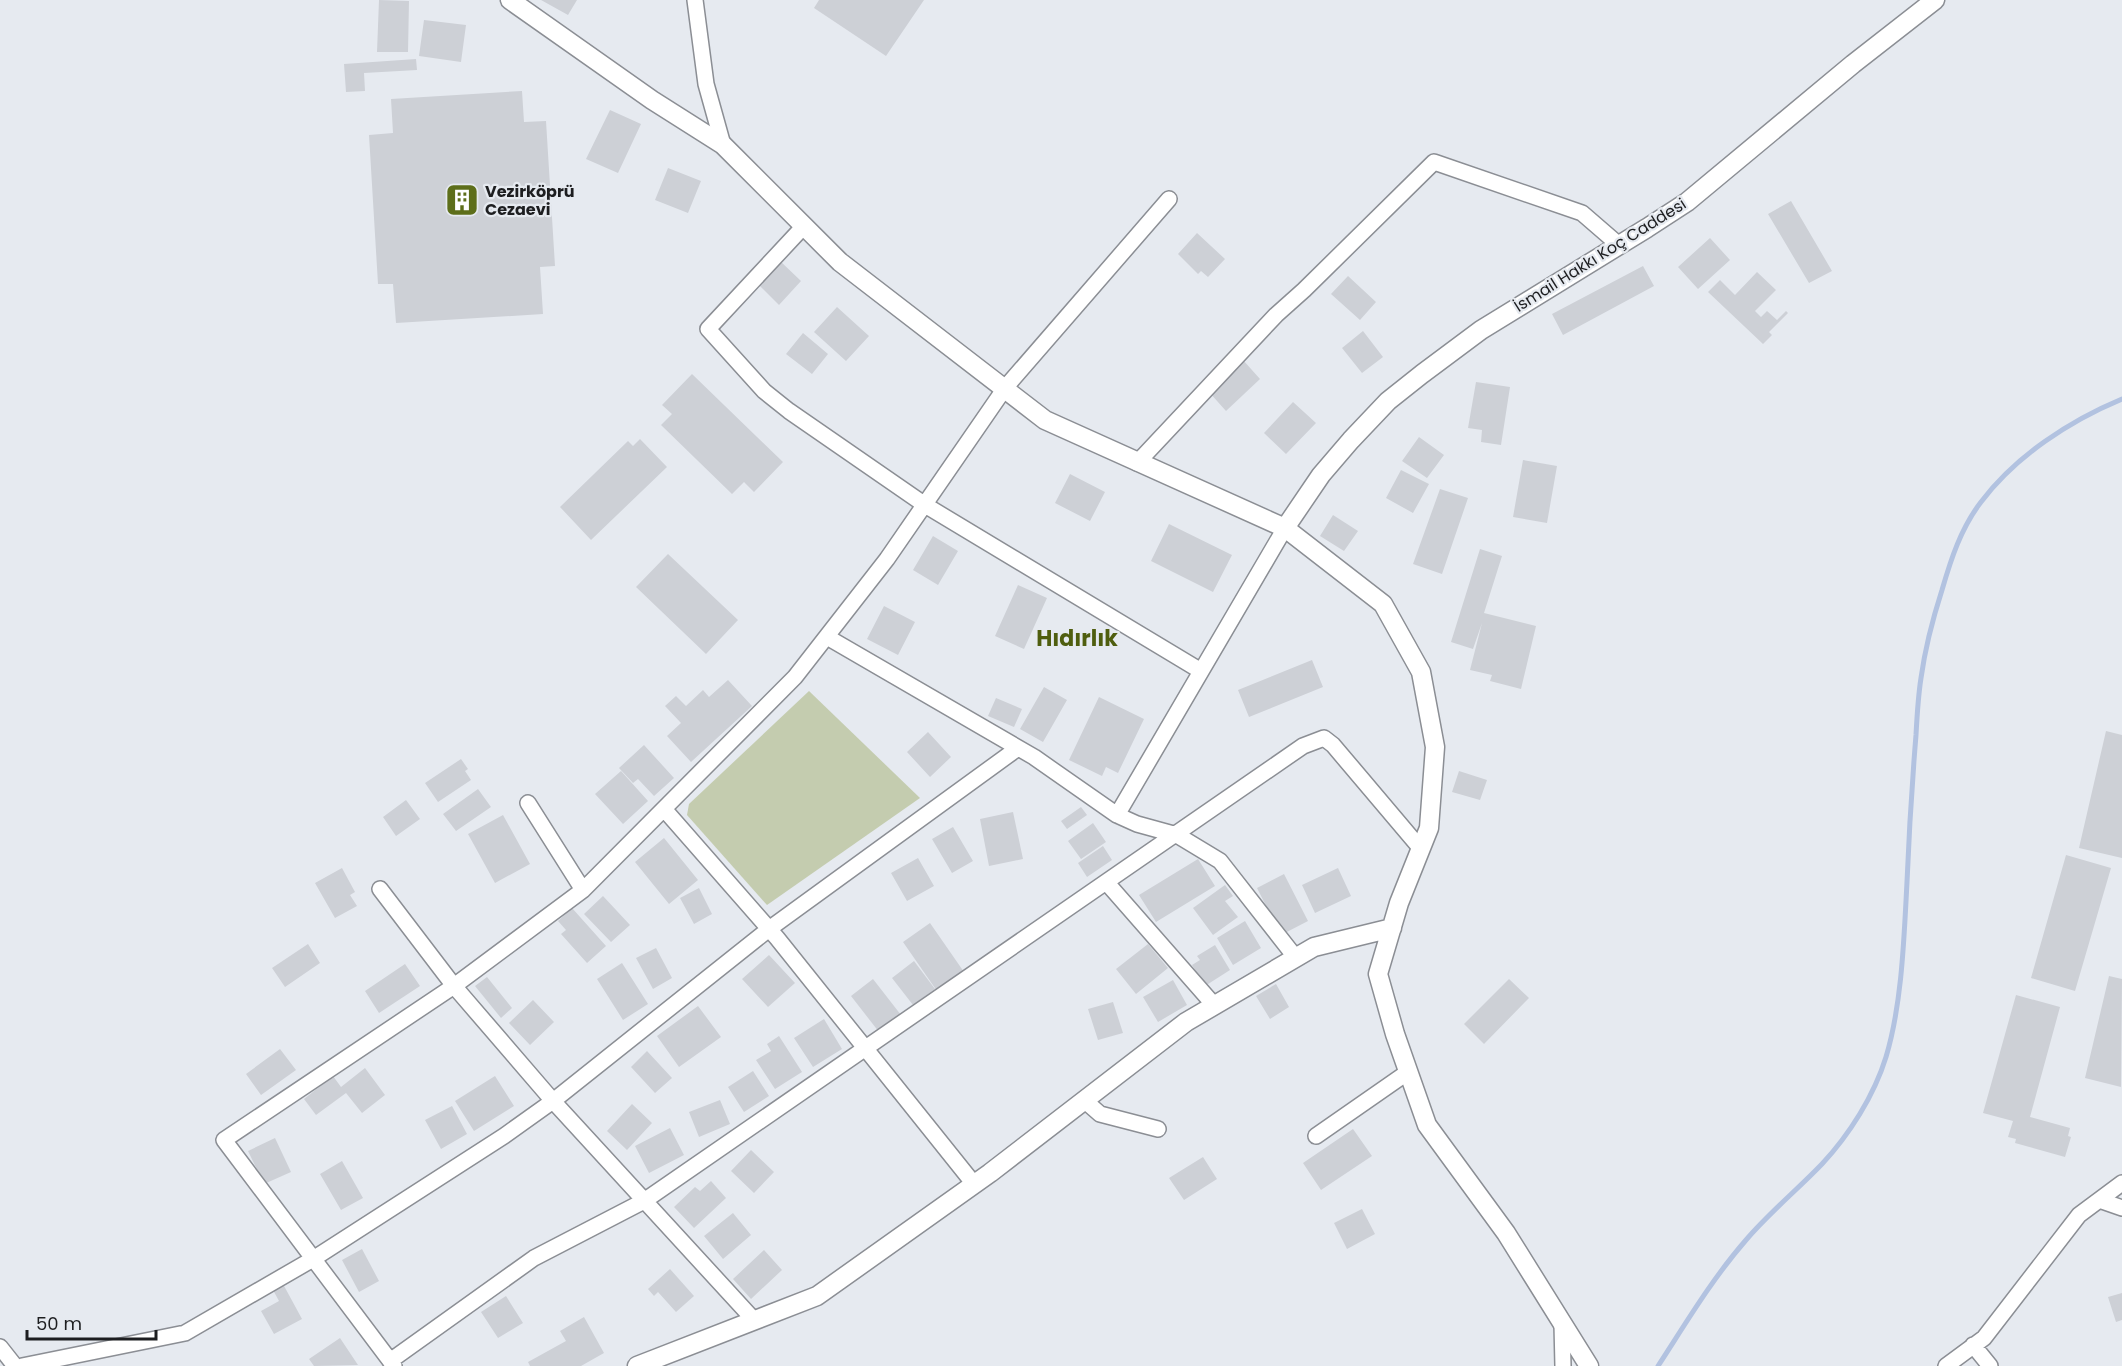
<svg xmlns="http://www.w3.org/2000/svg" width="2122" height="1366" viewBox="0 0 2122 1366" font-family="Poppins,sans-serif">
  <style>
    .green { fill: #c4ccaf }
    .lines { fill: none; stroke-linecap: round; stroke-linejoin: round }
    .stream { stroke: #b2c2e0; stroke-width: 5 }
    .building { fill: #cdd0d6 }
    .minor-casing { stroke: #8b8e94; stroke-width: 18 }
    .tertiary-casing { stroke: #8b8e94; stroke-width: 21 }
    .minor { stroke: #fff; stroke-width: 15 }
    .tertiary { stroke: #fff; stroke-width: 18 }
    .labels { text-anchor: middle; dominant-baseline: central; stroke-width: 4.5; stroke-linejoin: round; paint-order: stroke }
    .poi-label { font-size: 16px; font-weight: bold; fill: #1d1e20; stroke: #e6eaf0; text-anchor: start }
    .street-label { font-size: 16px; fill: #1d1e20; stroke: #e6eaf0 }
    .district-label { font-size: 22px; font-weight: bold; fill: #4f5e0f; stroke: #e6eaf0 }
  </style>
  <rect width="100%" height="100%" fill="#e6eaf0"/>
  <path class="green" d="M 809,691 L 920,798 L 767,905 L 687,815 L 689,804 Z"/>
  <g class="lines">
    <path class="stream" d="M 1658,1366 C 1686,1323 1712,1279 1746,1240 C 1769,1213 1797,1190 1822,1164 C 1849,1135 1874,1096 1886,1057 C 1902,1004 1904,938 1907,882 C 1909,833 1912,784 1916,735 C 1917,716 1918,697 1921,678 C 1925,649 1933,618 1942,590 C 1951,559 1961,528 1981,502 C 2016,456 2069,421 2122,399"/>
  </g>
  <path class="building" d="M 379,0 L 409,1 L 408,52 L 377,52 Z
    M 541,0 L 577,0 L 568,15 Z
    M 819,0 L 924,0 L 886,56 L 814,8 Z
    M 424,20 L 466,25 L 461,62 L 419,56 Z
    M 416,59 L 417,70 L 364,73 L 365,91 L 346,92 L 344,64 Z
    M 522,91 L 524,122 L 546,121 L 555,266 L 540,267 L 543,314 L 396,323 L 393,284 L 378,284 L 369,135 L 393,133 L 391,99 Z
    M 610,110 L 641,124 L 618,173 L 586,159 Z
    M 668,168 L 701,181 L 688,213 L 655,200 Z
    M 1791,201 L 1832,271 L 1809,283 L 1768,214 Z
    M 1197,233 L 1225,259 L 1208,277 L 1201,271 L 1198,274 L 1178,254 Z
    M 1710,238 L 1730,260 L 1698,289 L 1678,267 Z
    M 779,260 L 801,281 L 779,305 L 757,283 Z
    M 1643,266 L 1654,286 L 1563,335 L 1552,314 Z
    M 1757,272 L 1776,290 L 1755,311 L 1761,317 L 1767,311 L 1777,320 L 1786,311 L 1788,313 L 1769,332 L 1772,335 L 1763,344 L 1708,292 L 1720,280 L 1735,295 Z
    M 1348,276 L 1376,302 L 1360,320 L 1331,294 Z
    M 837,307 L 869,336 L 846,361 L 814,332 Z
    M 1363,331 L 1383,357 L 1362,373 L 1342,348 Z
    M 803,333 L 828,354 L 812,374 L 786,354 Z
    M 1243,360 L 1260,379 L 1226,411 L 1209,392 Z
    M 692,374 L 783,462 L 754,492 L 744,482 L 732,494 L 661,425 L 672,414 L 662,405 Z
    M 1476,382 L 1510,387 L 1501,445 L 1481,442 L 1482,430 L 1468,428 Z
    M 1293,402 L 1316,423 L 1286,454 L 1264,433 Z
    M 1419,437 L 1444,455 L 1427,478 L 1402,461 Z
    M 640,439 L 667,467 L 591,540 L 560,507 L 628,441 L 633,446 Z
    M 1523,460 L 1557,466 L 1547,523 L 1513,517 Z
    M 1401,470 L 1429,484 L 1413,513 L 1386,498 Z
    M 1070,474 L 1105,492 L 1090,521 L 1055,503 Z
    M 1440,489 L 1468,498 L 1442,574 L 1413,564 Z
    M 1333,515 L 1358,531 L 1344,551 L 1320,536 Z
    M 1169,524 L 1232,555 L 1213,592 L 1151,561 Z
    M 933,536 L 958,551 L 938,585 L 913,570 Z
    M 1480,549 L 1502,556 L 1484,613 L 1536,626 L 1521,689 L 1490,681 L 1492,675 L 1470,670 L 1482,623 L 1473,649 L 1451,642 Z
    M 668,554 L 738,620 L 706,654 L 636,587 Z
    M 1018,585 L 1047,598 L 1024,649 L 995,636 Z
    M 884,606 L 915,622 L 898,655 L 867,639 Z
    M 1312,660 L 1323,687 L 1249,717 L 1238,690 Z
    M 728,680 L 752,706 L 691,762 L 667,736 L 681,723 L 665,706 L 676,696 L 686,706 L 703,690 L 709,697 Z
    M 1044,687 L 1067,700 L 1043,742 L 1020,729 Z
    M 1099,697 L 1144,719 L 1118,773 L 1106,767 L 1102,776 L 1069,760 Z
    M 996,698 L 1022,709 L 1014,727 L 988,716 Z
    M 2106,731 L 2122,735 L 2122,858 L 2079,848 Z
    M 928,732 L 951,757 L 930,777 L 907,752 Z
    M 644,745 L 674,778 L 654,796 L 638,779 L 633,783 L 619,768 Z
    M 461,759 L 468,769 L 465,771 L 471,780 L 438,802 L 425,783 Z
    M 621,771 L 648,801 L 623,824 L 595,794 Z
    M 1459,771 L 1487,780 L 1480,800 L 1452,792 Z
    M 478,789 L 491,807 L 456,831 L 443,814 Z
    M 406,800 L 420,819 L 396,836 L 383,817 Z
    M 1081,807 L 1087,815 L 1067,829 L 1061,821 Z
    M 1013,812 L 1023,859 L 989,866 L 980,819 Z
    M 503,815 L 530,864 L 495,883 L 468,834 Z
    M 1093,823 L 1106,842 L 1081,859 L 1068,841 Z
    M 953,827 L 973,861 L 952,873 L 932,839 Z
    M 664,838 L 698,880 L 669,904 L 635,862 Z
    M 1103,846 L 1112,860 L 1087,877 L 1078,863 Z
    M 2066,855 L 2111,868 L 2075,991 L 2031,978 Z
    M 918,858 L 934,886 L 907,901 L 891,873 Z
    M 1198,859 L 1215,886 L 1156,922 L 1139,895 Z
    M 342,868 L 355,892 L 350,895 L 357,906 L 335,918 L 315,883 Z
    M 1338,868 L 1351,896 L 1315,913 L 1302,885 Z
    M 1284,874 L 1308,921 L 1281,935 L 1257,888 Z
    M 1225,885 L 1233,896 L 1225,901 L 1238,917 L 1213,935 L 1193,908 Z
    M 699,888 L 712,914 L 694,924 L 680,898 Z
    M 603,896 L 630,925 L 611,942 L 584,914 Z
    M 572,908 L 606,946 L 587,963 L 561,934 L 566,930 L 558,921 Z
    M 1245,921 L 1261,948 L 1233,965 L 1217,938 Z
    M 930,923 L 964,972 L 937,991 L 903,942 Z
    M 308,944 L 320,963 L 285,987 L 272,968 Z
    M 1148,944 L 1168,968 L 1136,994 L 1116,969 Z
    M 1215,945 L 1230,970 L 1205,986 L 1192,965 L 1200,960 L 1197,956 Z
    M 656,948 L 672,978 L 653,989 L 636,958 Z
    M 769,955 L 795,983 L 768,1007 L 742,979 Z
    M 914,961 L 935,989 L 913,1005 L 892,978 Z
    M 622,963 L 648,1004 L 623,1020 L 597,979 Z
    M 405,964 L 420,986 L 379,1013 L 365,991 Z
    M 2109,976 L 2122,979 L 2121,1087 L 2085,1078 Z
    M 487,977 L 512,1008 L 501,1018 L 475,986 Z
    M 873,979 L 901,1015 L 879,1032 L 851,996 Z
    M 1509,979 L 1529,998 L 1484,1044 L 1464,1024 Z
    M 1173,980 L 1187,1005 L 1158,1022 L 1143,997 Z
    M 1276,984 L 1289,1007 L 1270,1019 L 1256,996 Z
    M 2016,995 L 2060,1007 L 2030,1117 L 2070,1128 L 2068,1136 L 2071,1137 L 2065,1157 L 2015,1143 L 2016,1139 L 2008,1137 L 2013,1121 L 1983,1113 Z
    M 533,1000 L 554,1022 L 530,1045 L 509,1023 Z
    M 1113,1002 L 1123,1033 L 1098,1040 L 1088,1009 Z
    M 698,1006 L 721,1037 L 679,1067 L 657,1036 Z
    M 824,1019 L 842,1049 L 813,1067 L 794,1038 Z
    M 779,1036 L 802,1072 L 775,1089 L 756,1060 L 771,1051 L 767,1044 Z
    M 280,1049 L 296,1070 L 261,1095 L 246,1074 Z
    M 647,1051 L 672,1078 L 655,1093 L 631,1067 Z
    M 365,1068 L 385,1095 L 362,1113 L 346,1093 L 316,1115 L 304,1099 L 333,1076 L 341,1087 Z
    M 753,1071 L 769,1096 L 744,1112 L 728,1087 Z
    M 495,1076 L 514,1106 L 474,1131 L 455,1101 Z
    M 720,1100 L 730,1124 L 699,1137 L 689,1112 Z
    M 632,1104 L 652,1123 L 627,1150 L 607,1131 Z
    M 452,1106 L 467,1134 L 441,1149 L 425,1120 Z
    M 670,1128 L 684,1155 L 649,1173 L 635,1146 Z
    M 1353,1129 L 1372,1156 L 1321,1190 L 1303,1163 Z
    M 275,1138 L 291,1172 L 264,1184 L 248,1151 Z
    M 751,1150 L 774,1172 L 754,1193 L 731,1171 Z
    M 1203,1157 L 1217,1179 L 1184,1200 L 1169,1178 Z
    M 342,1161 L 363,1198 L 341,1210 L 320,1174 Z
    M 711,1181 L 726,1198 L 694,1228 L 674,1207 L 695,1187 L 700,1191 Z
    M 1362,1209 L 1375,1234 L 1347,1249 L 1334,1223 Z
    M 733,1213 L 751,1235 L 723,1259 L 704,1236 Z
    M 362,1249 L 379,1281 L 359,1292 L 342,1260 Z
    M 764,1250 L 782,1270 L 751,1299 L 733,1279 Z
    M 670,1269 L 694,1296 L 676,1312 L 658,1292 L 654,1296 L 648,1289 Z
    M 283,1284 L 302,1319 L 274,1334 L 261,1311 L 279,1301 L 273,1290 Z
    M 2122,1293 L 2122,1320 L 2116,1322 L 2108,1297 Z
    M 506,1296 L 523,1323 L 498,1338 L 481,1312 Z
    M 584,1317 L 604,1353 L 581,1366 L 530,1366 L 528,1362 L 566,1341 L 560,1331 Z
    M 340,1338 L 358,1365 L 314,1366 L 309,1359 Z"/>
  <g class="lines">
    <g class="minor-casing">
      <path id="minor" d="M 695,0 L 706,84 L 723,145
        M 804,226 L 708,329 L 764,391 L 789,411 L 925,505 L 1201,671
        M 1137,463 L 1276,315 L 1304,290 L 1434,162 L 1582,213 L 1619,245
        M 827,637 L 1034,757 L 1117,815 L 1137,824 L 1177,835 L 1220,861 L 1296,958
        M 528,803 L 583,890
        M 664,809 L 777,938 L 974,1184
        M 1117,815 L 1285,528
        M 1107,883 L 1214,1005
        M 380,889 L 454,986 L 553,1101 L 754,1320
        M 1084,1100 L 1100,1114 L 1158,1129
        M 1316,1136 L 1408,1072
        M 2099,1200 L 2122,1208
        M 1562,1324 L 1563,1366
        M 1973,1345 L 1990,1366
        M 0,1347 L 15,1366
        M 390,1361 L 534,1258 L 644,1201 L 1303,746 L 1324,738 L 1333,745 L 1421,849
        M 22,1366 L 185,1333 L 313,1259 L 504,1136 L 553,1101 L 769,929 L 1018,748
        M 394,1366 L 224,1140 L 454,986 L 583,890 L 795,677 L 887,559 L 1005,388 L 1169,199
        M 1946,1366 L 1984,1338 L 2079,1215 L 2122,1183"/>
    </g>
    <g class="tertiary-casing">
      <path id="tertiary" d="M 510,0 L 652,100 L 723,145 L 840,262 L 1045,420 L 1285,528 L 1383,604 L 1421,672 L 1435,747 L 1429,828 L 1399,903 L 1378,974 L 1395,1034 L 1427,1125 L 1506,1233 L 1589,1366
        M 1285,528 L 1321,475 L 1351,440 L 1388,401 L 1422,374 L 1481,330 L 1647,228 L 1687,202 L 1853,64 L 1935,0
        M 637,1366 L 817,1296 L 990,1173 L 1186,1022 L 1314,947 L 1392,928"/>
    </g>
    <use href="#minor" class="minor"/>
    <use href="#tertiary" class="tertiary"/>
  </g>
  <defs>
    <g id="building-square" transform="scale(1.725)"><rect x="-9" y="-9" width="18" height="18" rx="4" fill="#5d6e1a" stroke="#e6eaf0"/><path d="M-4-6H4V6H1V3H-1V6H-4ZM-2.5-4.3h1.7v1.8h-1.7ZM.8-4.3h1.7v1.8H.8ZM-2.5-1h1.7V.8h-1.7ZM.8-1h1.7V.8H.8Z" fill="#fff"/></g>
  </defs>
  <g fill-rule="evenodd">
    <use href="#building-square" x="462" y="200"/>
  </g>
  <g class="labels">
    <g class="poi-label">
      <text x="485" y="191">Vezirköprü<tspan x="485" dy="18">Cezaevi</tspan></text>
    </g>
    <g class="street-label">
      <text transform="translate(1600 255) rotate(-32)">İsmail Hakkı Koç Caddesi</text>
    </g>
    <g class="district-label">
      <text x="1077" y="638">Hıdırlık</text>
    </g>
  </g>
  <path d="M27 1330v9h129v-9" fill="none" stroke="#1d1e20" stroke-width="3"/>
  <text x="36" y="1330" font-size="18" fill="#1d1e20" stroke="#e6eaf0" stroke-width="4.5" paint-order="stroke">50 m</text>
</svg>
